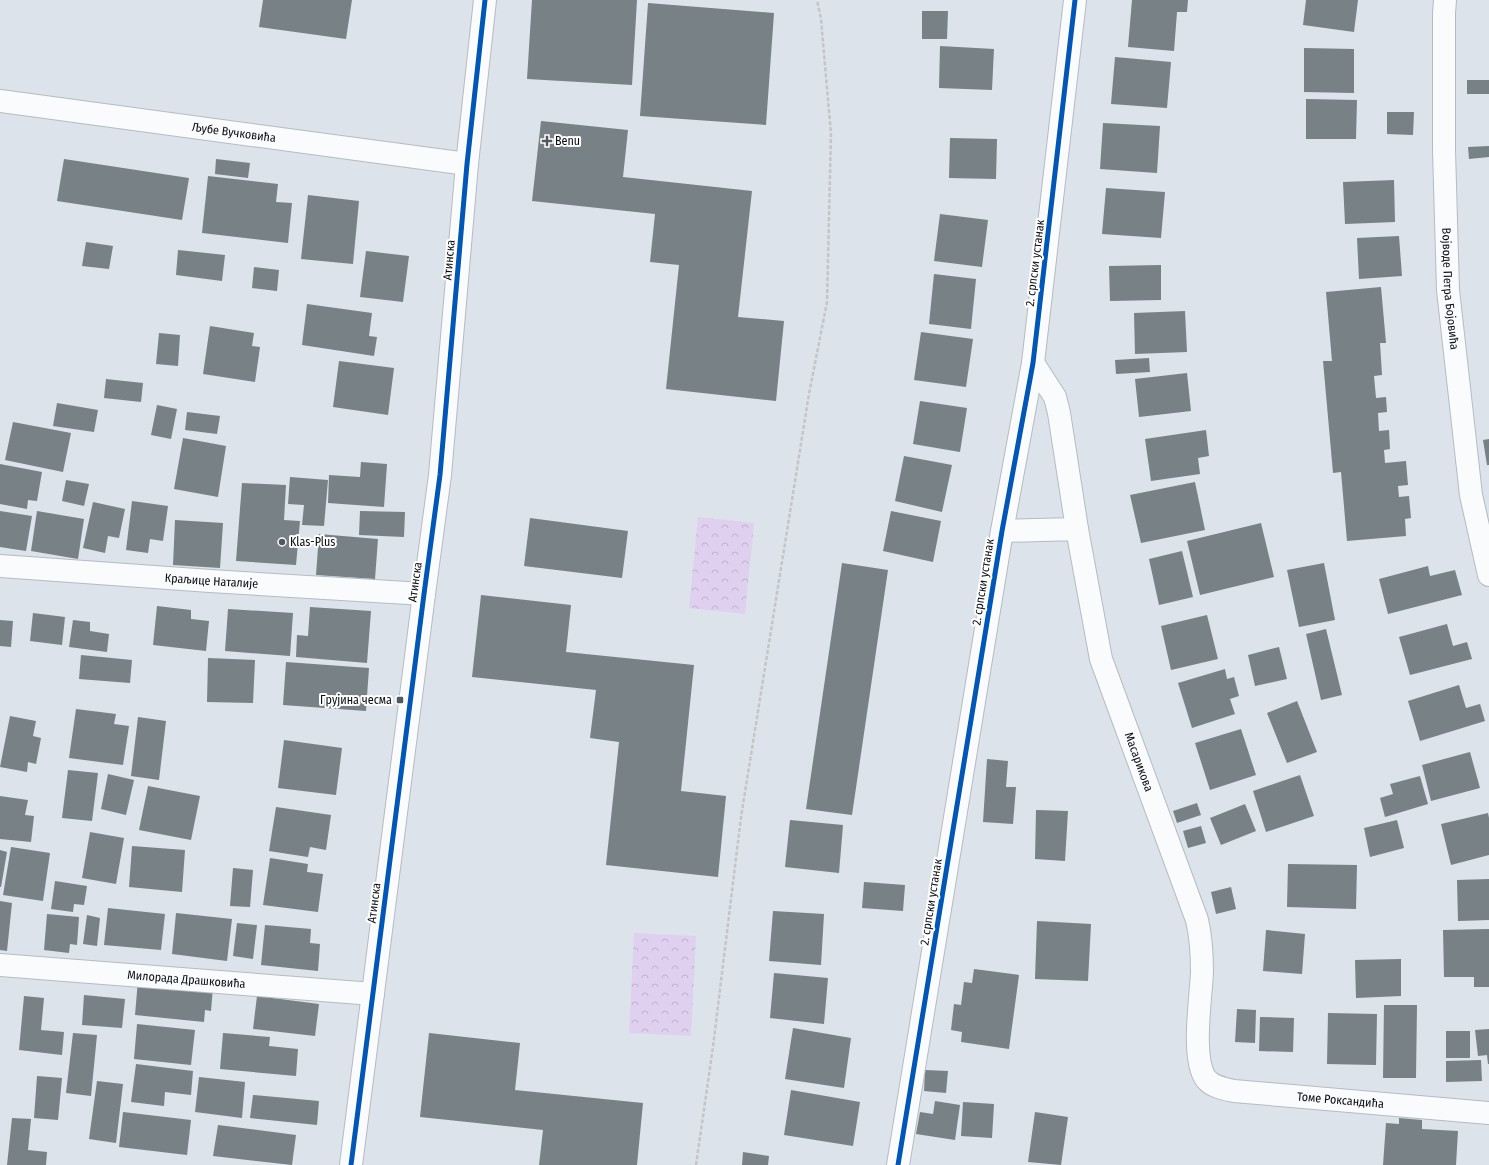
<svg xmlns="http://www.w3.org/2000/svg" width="1489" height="1165" viewBox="0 0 1489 1165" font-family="'Fira Sans Condensed',sans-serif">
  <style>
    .forest { fill: url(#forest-crowns) }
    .building { fill: #778186 }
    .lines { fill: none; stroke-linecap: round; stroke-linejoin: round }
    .minor-casing { stroke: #b6bbc2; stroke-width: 24 }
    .tertiary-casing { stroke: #b6bbc2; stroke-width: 24 }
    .path { stroke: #c4c5c7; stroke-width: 2.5; stroke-dasharray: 4 2; stroke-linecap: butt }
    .minor { stroke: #fafbfc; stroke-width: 22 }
    .tertiary { stroke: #fafbfc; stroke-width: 22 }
    .cycleway-casing { stroke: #fff; stroke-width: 8 }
    .cycleway { stroke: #0057b8; stroke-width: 5 }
    .poi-dot { fill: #53585e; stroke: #fff; stroke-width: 1.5 }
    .labels { text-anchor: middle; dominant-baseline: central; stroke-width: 4; stroke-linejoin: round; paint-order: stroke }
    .street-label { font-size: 12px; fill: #090d12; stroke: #fff }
    .poi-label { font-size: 12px; fill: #090d12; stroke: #fff; text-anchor: start }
  </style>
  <defs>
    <pattern id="forest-crowns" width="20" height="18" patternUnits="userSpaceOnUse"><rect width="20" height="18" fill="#e0d0ef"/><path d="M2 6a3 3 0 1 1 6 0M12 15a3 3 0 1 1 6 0" fill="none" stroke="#bfb1cc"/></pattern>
  </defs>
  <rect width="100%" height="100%" fill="#dce3eb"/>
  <path class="forest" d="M 698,517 L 754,523 L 745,614 L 689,608 Z
    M 634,933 L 696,936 L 691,1036 L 629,1033 Z"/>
  <path class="building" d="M 263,0 L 352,0 L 346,39 L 259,27 Z
    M 532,0 L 637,0 L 632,85 L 527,79 Z
    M 1132,0 L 1188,0 L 1187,12 L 1177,12 L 1174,51 L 1128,47 Z
    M 1306,0 L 1358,0 L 1354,32 L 1303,25 Z
    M 648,3 L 774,13 L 766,125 L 640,116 Z
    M 922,11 L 948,11 L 947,39 L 922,39 Z
    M 940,46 L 994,49 L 992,90 L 939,88 Z
    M 1304,48 L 1354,49 L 1354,93 L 1304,92 Z
    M 1115,57 L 1171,62 L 1167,108 L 1111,104 Z
    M 1467,80 L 1489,80 L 1489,94 L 1467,94 Z
    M 1306,99 L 1357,100 L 1356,139 L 1306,139 Z
    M 1387,112 L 1414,112 L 1413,135 L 1387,134 Z
    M 541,121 L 628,130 L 623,177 L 752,191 L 738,317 L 784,321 L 776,401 L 666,389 L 679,265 L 650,262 L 655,214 L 532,201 Z
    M 1103,123 L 1160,126 L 1157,173 L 1100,169 Z
    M 950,138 L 997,139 L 996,179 L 949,178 Z
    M 1489,146 L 1489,157 L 1469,159 L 1468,147 Z
    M 64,159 L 189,178 L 182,220 L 57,201 Z
    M 216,159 L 250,163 L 248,178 L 215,174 Z
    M 208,176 L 278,184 L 276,202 L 292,203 L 288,243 L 202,233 Z
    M 1394,180 L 1395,222 L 1345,224 L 1343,182 Z
    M 1106,188 L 1165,192 L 1161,238 L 1102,234 Z
    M 308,195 L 359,201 L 353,264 L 301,259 Z
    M 940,214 L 988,220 L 982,267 L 934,261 Z
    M 1399,236 L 1402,276 L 1359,279 L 1357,238 Z
    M 86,242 L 113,246 L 109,269 L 82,266 Z
    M 178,250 L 225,255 L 222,281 L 176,275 Z
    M 366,251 L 409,256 L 403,302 L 360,297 Z
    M 1161,265 L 1161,300 L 1110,301 L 1109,266 Z
    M 254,267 L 279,270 L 277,291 L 252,288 Z
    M 934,274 L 976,279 L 971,329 L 929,324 Z
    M 1381,287 L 1386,343 L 1380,343 L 1382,375 L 1374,376 L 1376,398 L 1386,397 L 1387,412 L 1378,413 L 1379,431 L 1389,430 L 1390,449 L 1384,450 L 1385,463 L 1406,461 L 1408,485 L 1398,486 L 1399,497 L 1409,496 L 1411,518 L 1405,519 L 1406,536 L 1347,541 L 1341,472 L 1333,473 L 1323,361 L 1332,361 L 1326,292 Z
    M 307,304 L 372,313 L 369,336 L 377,337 L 374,356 L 302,345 Z
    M 1185,311 L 1187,352 L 1135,354 L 1134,313 Z
    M 210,326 L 254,333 L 252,346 L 260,347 L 255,382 L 203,374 Z
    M 921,332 L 973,339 L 966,387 L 914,380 Z
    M 159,333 L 180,335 L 178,366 L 156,364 Z
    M 1149,358 L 1150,372 L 1116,374 L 1115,360 Z
    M 339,361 L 394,368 L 388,415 L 333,407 Z
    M 1187,373 L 1191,411 L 1139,417 L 1135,379 Z
    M 106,379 L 143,383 L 141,402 L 104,398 Z
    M 920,401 L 967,408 L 960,452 L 913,444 Z
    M 57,403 L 98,410 L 94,432 L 53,426 Z
    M 157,405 L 177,409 L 171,439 L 151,435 Z
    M 187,412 L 220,416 L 217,434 L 185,430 Z
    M 13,422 L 71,433 L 63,472 L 5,460 Z
    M 1206,430 L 1209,456 L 1198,458 L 1200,474 L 1151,481 L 1145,439 Z
    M 183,438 L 226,446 L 218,497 L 174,489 Z
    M 1489,439 L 1489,465 L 1487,465 L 1483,440 Z
    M 904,456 L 952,465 L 942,512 L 895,501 Z
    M 361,462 L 387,464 L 384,507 L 328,503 L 329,475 L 360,477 Z
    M 0,464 L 42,472 L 37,501 L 28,500 L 27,509 L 0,504 Z
    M 290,477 L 328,480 L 324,526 L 302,525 L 304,505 L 288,504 Z
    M 66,480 L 89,484 L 84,506 L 62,501 Z
    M 1195,482 L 1205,530 L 1141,543 L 1130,495 Z
    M 242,483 L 286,485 L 284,520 L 300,521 L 296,565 L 236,561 Z
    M 132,501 L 168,506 L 163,541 L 150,539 L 148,553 L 126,550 Z
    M 93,502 L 125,509 L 119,538 L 108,536 L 105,553 L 83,548 Z
    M 0,511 L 32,516 L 26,551 L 0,547 Z
    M 37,511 L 84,519 L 78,559 L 31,551 Z
    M 360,511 L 405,512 L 404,537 L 359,535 Z
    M 891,511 L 941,521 L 933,562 L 883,551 Z
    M 530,518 L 628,531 L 622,578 L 524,566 Z
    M 175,520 L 223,523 L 220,568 L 173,565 Z
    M 1261,523 L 1274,577 L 1200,595 L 1187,541 Z
    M 319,534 L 378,539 L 375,579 L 316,575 Z
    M 1182,551 L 1193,597 L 1159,605 L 1149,559 Z
    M 842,563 L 888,570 L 852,815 L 806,809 Z
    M 1324,563 L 1335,620 L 1299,627 L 1287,570 Z
    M 1428,566 L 1430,576 L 1455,570 L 1462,595 L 1388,614 L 1379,579 Z
    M 481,595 L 571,605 L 566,652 L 694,665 L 681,791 L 726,796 L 718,877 L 606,865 L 619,742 L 590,738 L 596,690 L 472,677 Z
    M 157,606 L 191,610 L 191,619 L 209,621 L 206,651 L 153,645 Z
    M 310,607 L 371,611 L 367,663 L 296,657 L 297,635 L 308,636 Z
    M 228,609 L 293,613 L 290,656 L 225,651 Z
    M 33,613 L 65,617 L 62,645 L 30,641 Z
    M 1207,615 L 1218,659 L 1171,670 L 1161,626 Z
    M 0,620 L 13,621 L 11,647 L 0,646 Z
    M 73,620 L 90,622 L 90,631 L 109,634 L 107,652 L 69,647 Z
    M 1447,624 L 1453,646 L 1467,642 L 1472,659 L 1410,675 L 1399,637 Z
    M 1326,629 L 1342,695 L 1321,700 L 1306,634 Z
    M 1279,647 L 1287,679 L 1255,686 L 1248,655 Z
    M 81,655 L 132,660 L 130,683 L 79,679 Z
    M 208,658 L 255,660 L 253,703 L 207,702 Z
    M 286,662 L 369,668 L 366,711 L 283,705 Z
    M 1225,669 L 1227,679 L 1234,677 L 1239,696 L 1230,699 L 1235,714 L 1192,728 L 1178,683 Z
    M 1459,685 L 1466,708 L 1480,704 L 1485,721 L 1420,741 L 1408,701 Z
    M 1297,701 L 1317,752 L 1287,763 L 1267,713 Z
    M 76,709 L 116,714 L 114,724 L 129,726 L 123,765 L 69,758 Z
    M 10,716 L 36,721 L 33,736 L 41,738 L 36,764 L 28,762 L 27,772 L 0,767 Z
    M 138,717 L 166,721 L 159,780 L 131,776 Z
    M 1241,729 L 1256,775 L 1210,790 L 1195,743 Z
    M 284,740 L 342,748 L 336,795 L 278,788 Z
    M 1470,752 L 1480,788 L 1431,801 L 1422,765 Z
    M 987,759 L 1008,761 L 1006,787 L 1016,787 L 1013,824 L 983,822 Z
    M 68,770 L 98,773 L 92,821 L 62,818 Z
    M 108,774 L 134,780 L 126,815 L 101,809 Z
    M 1300,775 L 1314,816 L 1266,832 L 1253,791 Z
    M 1420,776 L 1428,804 L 1385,817 L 1380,798 L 1393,794 L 1390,784 Z
    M 148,786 L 200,796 L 191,840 L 139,830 Z
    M 0,796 L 28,800 L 25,815 L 34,816 L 31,842 L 0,839 Z
    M 1197,803 L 1201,815 L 1177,823 L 1173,811 Z
    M 1245,804 L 1256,831 L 1221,845 L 1210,818 Z
    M 276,807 L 331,815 L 326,850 L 310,847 L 308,857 L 269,851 Z
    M 1036,810 L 1068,811 L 1065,861 L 1035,859 Z
    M 1488,813 L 1489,818 L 1489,855 L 1451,865 L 1441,824 Z
    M 790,820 L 843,825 L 839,873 L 785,867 Z
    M 1397,820 L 1404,848 L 1370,857 L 1364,828 Z
    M 1201,826 L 1206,843 L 1188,848 L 1183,831 Z
    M 90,832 L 124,838 L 116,884 L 82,878 Z
    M 132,846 L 185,850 L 182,892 L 129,887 Z
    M 11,847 L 50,853 L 43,901 L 3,895 Z
    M 0,850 L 7,852 L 1,887 L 0,887 Z
    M 270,858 L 308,864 L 307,872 L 323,874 L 318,912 L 263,905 Z
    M 1288,864 L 1357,865 L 1356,909 L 1287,907 Z
    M 233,868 L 253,870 L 250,907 L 230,906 Z
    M 1489,879 L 1489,920 L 1458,921 L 1457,880 Z
    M 55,881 L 87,886 L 84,905 L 74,904 L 73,912 L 51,909 Z
    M 864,882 L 905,885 L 903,911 L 862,908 Z
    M 1231,887 L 1236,909 L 1216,914 L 1211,892 Z
    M 0,901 L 12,903 L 7,951 L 0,950 Z
    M 108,908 L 165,914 L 161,950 L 104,945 Z
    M 773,911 L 824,914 L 821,965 L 769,961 Z
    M 176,913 L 232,919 L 227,961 L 172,954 Z
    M 47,914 L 79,917 L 77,945 L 70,944 L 69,953 L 44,950 Z
    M 87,915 L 100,918 L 97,946 L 83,944 Z
    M 1037,921 L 1091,924 L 1088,981 L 1035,979 Z
    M 237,923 L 257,925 L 253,959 L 233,956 Z
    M 265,925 L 311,929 L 310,943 L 320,944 L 318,971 L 261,965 Z
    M 1489,929 L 1489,987 L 1474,987 L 1474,977 L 1444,977 L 1443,930 Z
    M 1266,930 L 1305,934 L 1302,974 L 1263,971 Z
    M 1401,959 L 1401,996 L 1356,998 L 1355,960 Z
    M 974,969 L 1019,975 L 1009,1049 L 961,1042 L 962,1032 L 951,1030 L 954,1004 L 961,1005 L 964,982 L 972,983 Z
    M 774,973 L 828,978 L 824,1024 L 770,1018 Z
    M 138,980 L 213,987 L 211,1011 L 205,1010 L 204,1022 L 135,1015 Z
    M 84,995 L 125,999 L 122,1028 L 82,1025 Z
    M 24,996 L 44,998 L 41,1030 L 64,1032 L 62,1055 L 19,1050 Z
    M 257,996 L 319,1004 L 315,1036 L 253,1029 Z
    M 1384,1005 L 1417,1005 L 1416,1078 L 1383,1078 Z
    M 1237,1009 L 1256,1010 L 1255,1043 L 1235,1042 Z
    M 1328,1013 L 1377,1014 L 1376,1065 L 1327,1064 Z
    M 1260,1017 L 1294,1018 L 1293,1052 L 1259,1051 Z
    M 137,1024 L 195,1030 L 191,1065 L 134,1059 Z
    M 793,1028 L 851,1038 L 844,1088 L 785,1079 Z
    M 1489,1029 L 1489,1064 L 1488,1064 L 1487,1055 L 1478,1056 L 1475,1030 Z
    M 1446,1031 L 1470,1031 L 1470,1058 L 1446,1058 Z
    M 73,1033 L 97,1035 L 91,1096 L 66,1093 Z
    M 223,1033 L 270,1037 L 269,1046 L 298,1049 L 296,1076 L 220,1069 Z
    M 429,1033 L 520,1043 L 515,1090 L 643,1103 L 637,1165 L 539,1165 L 543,1130 L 420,1117 Z
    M 1481,1060 L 1482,1081 L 1446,1082 L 1446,1061 Z
    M 136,1064 L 193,1071 L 191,1095 L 165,1092 L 164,1106 L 131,1102 Z
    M 925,1070 L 948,1071 L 946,1093 L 924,1091 Z
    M 37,1076 L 62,1078 L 58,1120 L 34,1118 Z
    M 199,1077 L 245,1082 L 242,1118 L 195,1112 Z
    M 97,1081 L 123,1084 L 116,1143 L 89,1139 Z
    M 791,1090 L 860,1102 L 853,1146 L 784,1135 Z
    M 253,1095 L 319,1101 L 317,1125 L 250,1118 Z
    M 935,1101 L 960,1105 L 955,1140 L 916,1134 L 920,1112 L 933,1114 Z
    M 963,1102 L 994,1104 L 992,1138 L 961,1136 Z
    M 123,1112 L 191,1120 L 187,1155 L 119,1147 Z
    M 1035,1112 L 1068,1117 L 1061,1165 L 1028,1162 Z
    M 12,1118 L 31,1119 L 28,1150 L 47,1152 L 46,1165 L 7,1165 Z
    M 1399,1118 L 1422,1120 L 1422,1129 L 1458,1131 L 1456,1165 L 1383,1165 L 1386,1123 L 1399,1124 Z
    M 218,1125 L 296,1135 L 292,1165 L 213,1156 Z
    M 743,1152 L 769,1156 L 768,1165 L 742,1165 Z"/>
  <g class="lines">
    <g class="minor-casing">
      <g id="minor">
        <path id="s1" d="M 1445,0 L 1444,13 L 1444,150 L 1448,290 L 1471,495 L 1489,575"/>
        <path id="s2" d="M 0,101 L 467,164"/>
        <path d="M 1033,363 L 1055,397 L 1059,413 L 1077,529"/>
        <path id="s3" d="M 1002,531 L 1077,529 L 1101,659 L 1197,920 C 1201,937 1202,955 1202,972 C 1201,998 1191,1058 1206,1079 C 1213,1087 1224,1089 1234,1091 L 1489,1113"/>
        <path id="s4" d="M 0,566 L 210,581 L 424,594"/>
        <path id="s5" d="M 0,965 L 373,994"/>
        <path d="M 898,1165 L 1002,531 L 1033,363 L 1075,0"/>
      </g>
    </g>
    <g class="tertiary-casing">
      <path id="tertiary" d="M 351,1165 L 424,594 L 440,475 L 467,164 L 485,0"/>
    </g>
    <path class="path" d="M 696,1165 L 713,1047 L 741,817 L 809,394 L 827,302 L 831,134 L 821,19 L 817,0"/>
    <use href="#minor" class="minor"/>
    <use href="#tertiary" class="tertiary"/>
    <g class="cycleway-casing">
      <path id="cycleway" d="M 351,1165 L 424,594 L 440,475 L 467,164 L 485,0
        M 898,1165 L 1002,531 L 1033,363 L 1075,0"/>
    </g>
    <use href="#cycleway" class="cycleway"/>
  </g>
  <g class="poi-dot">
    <path d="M545 135h4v4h4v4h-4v4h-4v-4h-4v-4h4z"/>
    <circle cx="282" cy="542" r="4"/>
    <rect x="396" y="696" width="8" height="8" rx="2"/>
  </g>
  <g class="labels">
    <g class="street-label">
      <text stroke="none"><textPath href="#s2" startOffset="236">Љубе Вучковића</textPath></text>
      <text transform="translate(449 260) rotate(-85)">Атинска</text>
      <text transform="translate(1035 263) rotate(-83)">2. српски устанак</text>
      <text stroke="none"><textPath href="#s1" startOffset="289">Војводе Петра Бојовића</textPath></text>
      <text stroke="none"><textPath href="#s4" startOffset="212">Краљице Наталије</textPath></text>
      <text transform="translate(415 582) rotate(-82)">Атинска</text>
      <text transform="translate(983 582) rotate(-81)">2. српски устанак</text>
      <text stroke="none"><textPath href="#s3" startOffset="317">Масарикова</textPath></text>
      <text transform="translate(931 902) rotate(-81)">2. српски устанак</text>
      <text transform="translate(374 903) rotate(-83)">Атинска</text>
      <text stroke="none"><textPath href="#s5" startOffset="187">Милорада Драшковића</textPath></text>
      <text stroke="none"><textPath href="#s3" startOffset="784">Томе Роксандића</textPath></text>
    </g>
    <g class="poi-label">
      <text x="555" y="141">Benu</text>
      <text x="290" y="542">Klas-Plus</text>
      <text x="392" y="700" text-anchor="end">Грујина чесма</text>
    </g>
  </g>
</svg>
